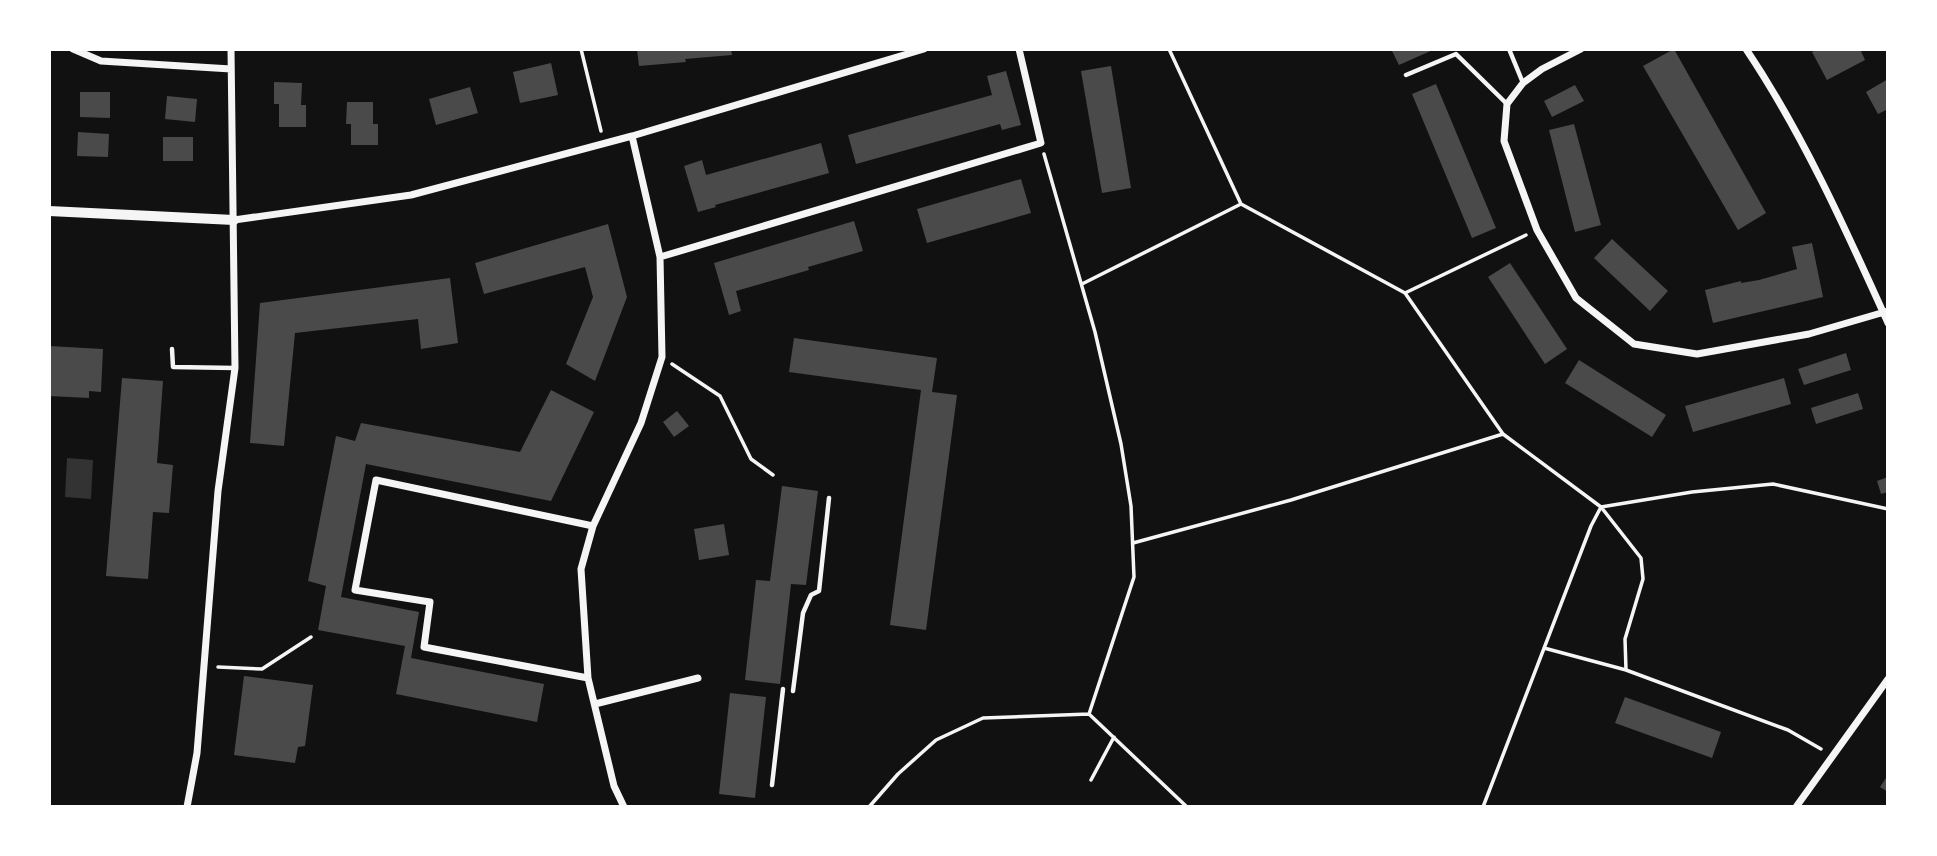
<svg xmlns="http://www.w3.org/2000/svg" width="1937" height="856" viewBox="0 0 1937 856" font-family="Lato,sans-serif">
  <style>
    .water { fill: #333 }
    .building { fill: #4a4a4a }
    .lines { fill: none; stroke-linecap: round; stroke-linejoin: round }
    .path { stroke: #f5f5f5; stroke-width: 3.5 }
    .service { stroke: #f5f5f5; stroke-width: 4.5 }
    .minor { stroke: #f5f5f5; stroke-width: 7 }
    .tertiary { stroke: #f5f5f5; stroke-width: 10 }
  </style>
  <rect width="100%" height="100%" fill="#111"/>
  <path class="water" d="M 67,458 L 93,460 L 91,499 L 65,497 Z"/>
  <path class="building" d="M 637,49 L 731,49 L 732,55 L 685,59 L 686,62 L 639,66 Z
    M 1391,49 L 1435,49 L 1399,65 Z
    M 1674,49 L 1766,213 L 1738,230 L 1643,66 Z
    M 1818,49 L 1860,49 L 1865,60 L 1827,80 L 1812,52 Z
    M 551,63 L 558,95 L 520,103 L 513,72 Z
    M 1111,66 L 1131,188 L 1102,193 L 1081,71 Z
    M 1006,71 L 1021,125 L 1002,130 L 1000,124 L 856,164 L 848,135 L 992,95 L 987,76 Z
    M 1888,79 L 1888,113 L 1886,110 L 1878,114 L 1866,92 Z
    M 274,82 L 302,83 L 301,105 L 306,105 L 306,127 L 279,127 L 279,104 L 274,104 Z
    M 1436,84 L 1496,228 L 1472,238 L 1412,94 Z
    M 1575,85 L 1584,101 L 1552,117 L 1544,101 Z
    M 470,87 L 478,113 L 436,125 L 429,99 Z
    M 80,92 L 110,92 L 110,118 L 80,117 Z
    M 167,96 L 197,99 L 195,122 L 165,119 Z
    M 347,102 L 373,102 L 373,124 L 378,124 L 378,145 L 351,145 L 351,124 L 346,124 Z
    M 1574,124 L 1601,225 L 1575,232 L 1549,130 Z
    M 78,132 L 109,134 L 108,157 L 77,156 Z
    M 163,137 L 193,137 L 193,161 L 163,161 Z
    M 821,143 L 829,173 L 715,205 L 716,207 L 698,212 L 684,166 L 702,160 L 706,175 Z
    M 1021,179 L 1031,213 L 927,243 L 917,209 Z
    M 854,221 L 863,251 L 808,267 L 809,270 L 736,291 L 741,311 L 729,315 L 714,263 Z
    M 608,224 L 627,297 L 595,381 L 566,364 L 593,297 L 585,267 L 484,294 L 475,263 Z
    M 1612,239 L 1668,291 L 1650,311 L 1594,258 Z
    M 1812,243 L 1823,297 L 1713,323 L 1705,290 L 1741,281 L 1741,283 L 1759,280 L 1797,269 L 1792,247 Z
    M 1510,263 L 1567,349 L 1545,364 L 1488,277 Z
    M 450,278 L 458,343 L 421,349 L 418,319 L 295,333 L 284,446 L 250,443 L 260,303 Z
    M 794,338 L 937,358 L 932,392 L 957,395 L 926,630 L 890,625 L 921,390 L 789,372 Z
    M 49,346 L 103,349 L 101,392 L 89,391 L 89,398 L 49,396 Z
    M 1846,353 L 1851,370 L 1804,385 L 1798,369 Z
    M 1579,360 L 1666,415 L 1652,437 L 1565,383 Z
    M 122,378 L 163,381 L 157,463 L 173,465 L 169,513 L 153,512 L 148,579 L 106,576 Z
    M 1784,378 L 1791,404 L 1693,432 L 1685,406 Z
    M 551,390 L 594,412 L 551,501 L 366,464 L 341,597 L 419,612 L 411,658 L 544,684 L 537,722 L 396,694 L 405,646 L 318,630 L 326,586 L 308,581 L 336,436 L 355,441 L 361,423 L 520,452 Z
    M 1858,393 L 1863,409 L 1816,424 L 1811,408 Z
    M 677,411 L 689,426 L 674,437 L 663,422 Z
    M 1888,477 L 1888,492 L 1881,494 L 1877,481 Z
    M 782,486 L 818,491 L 806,585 L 791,584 L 780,684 L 745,680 L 756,580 L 770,581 Z
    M 724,524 L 729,555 L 699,560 L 694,529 Z
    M 244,676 L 313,685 L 305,746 L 298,747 L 295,763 L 234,755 Z
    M 730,693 L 766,697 L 755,798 L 719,794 Z
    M 1625,697 L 1721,732 L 1712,758 L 1615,723 Z
    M 1888,775 L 1888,792 L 1880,787 Z"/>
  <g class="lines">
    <path class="path" d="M 581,49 L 601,131
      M 1169,49 L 1241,204 L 1405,293 L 1503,434 L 1601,507 L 1591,526 L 1483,807
      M 1082,284 L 1241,204
      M 1405,293 L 1526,235
      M 672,364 L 720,396 L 751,459 L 773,475
      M 1133,543 L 1291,500 L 1503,434
      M 1544,648 L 1626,670 L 1788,730 L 1821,749
      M 218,667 L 262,669 L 311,637
      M 1626,670 L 1625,639 L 1643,579 L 1641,558 L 1601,507 L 1692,492 L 1773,484 L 1888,509
      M 1089,714 L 1187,807
      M 1091,780 L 1114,737
      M 869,807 L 898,774 L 936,740 L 983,718 L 1089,714 L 1134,577 L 1131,506 L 1121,444 L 1095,332 L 1044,154"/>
    <path class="service" d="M 1509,49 L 1523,83
      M 1406,75 L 1456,54 L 1507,104
      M 172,349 L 173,367 L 235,368
      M 793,691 L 803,613 L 811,595 L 819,591 L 829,498
      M 772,785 L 783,689"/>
    <path class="minor" d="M 73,49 L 101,61 L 231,69
      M 1581,49 L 1542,69 L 1523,83 L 1507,104 L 1504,141 L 1537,230 L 1576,298 L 1634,344 L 1697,354 L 1809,334 L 1888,311
      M 1746,49 C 1803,134 1846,230 1888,323
      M 234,220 L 411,195 L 632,136 L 924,49
      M 660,257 L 1041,143 L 1019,49
      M 588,678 L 424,647 L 430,602 L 355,590 L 376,480 L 593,526
      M 595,704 L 698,678
      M 187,807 L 197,753 L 218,491 L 235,368 L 231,49
      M 624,807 L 614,786 L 588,678 L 581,569 L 593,526 L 641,423 L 662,357 L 660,257 L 632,136
      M 1796,807 L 1888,679"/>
    <path class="tertiary" d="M 49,211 L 234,220"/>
  </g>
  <rect width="1937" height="856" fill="none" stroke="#ffffff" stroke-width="102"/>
</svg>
